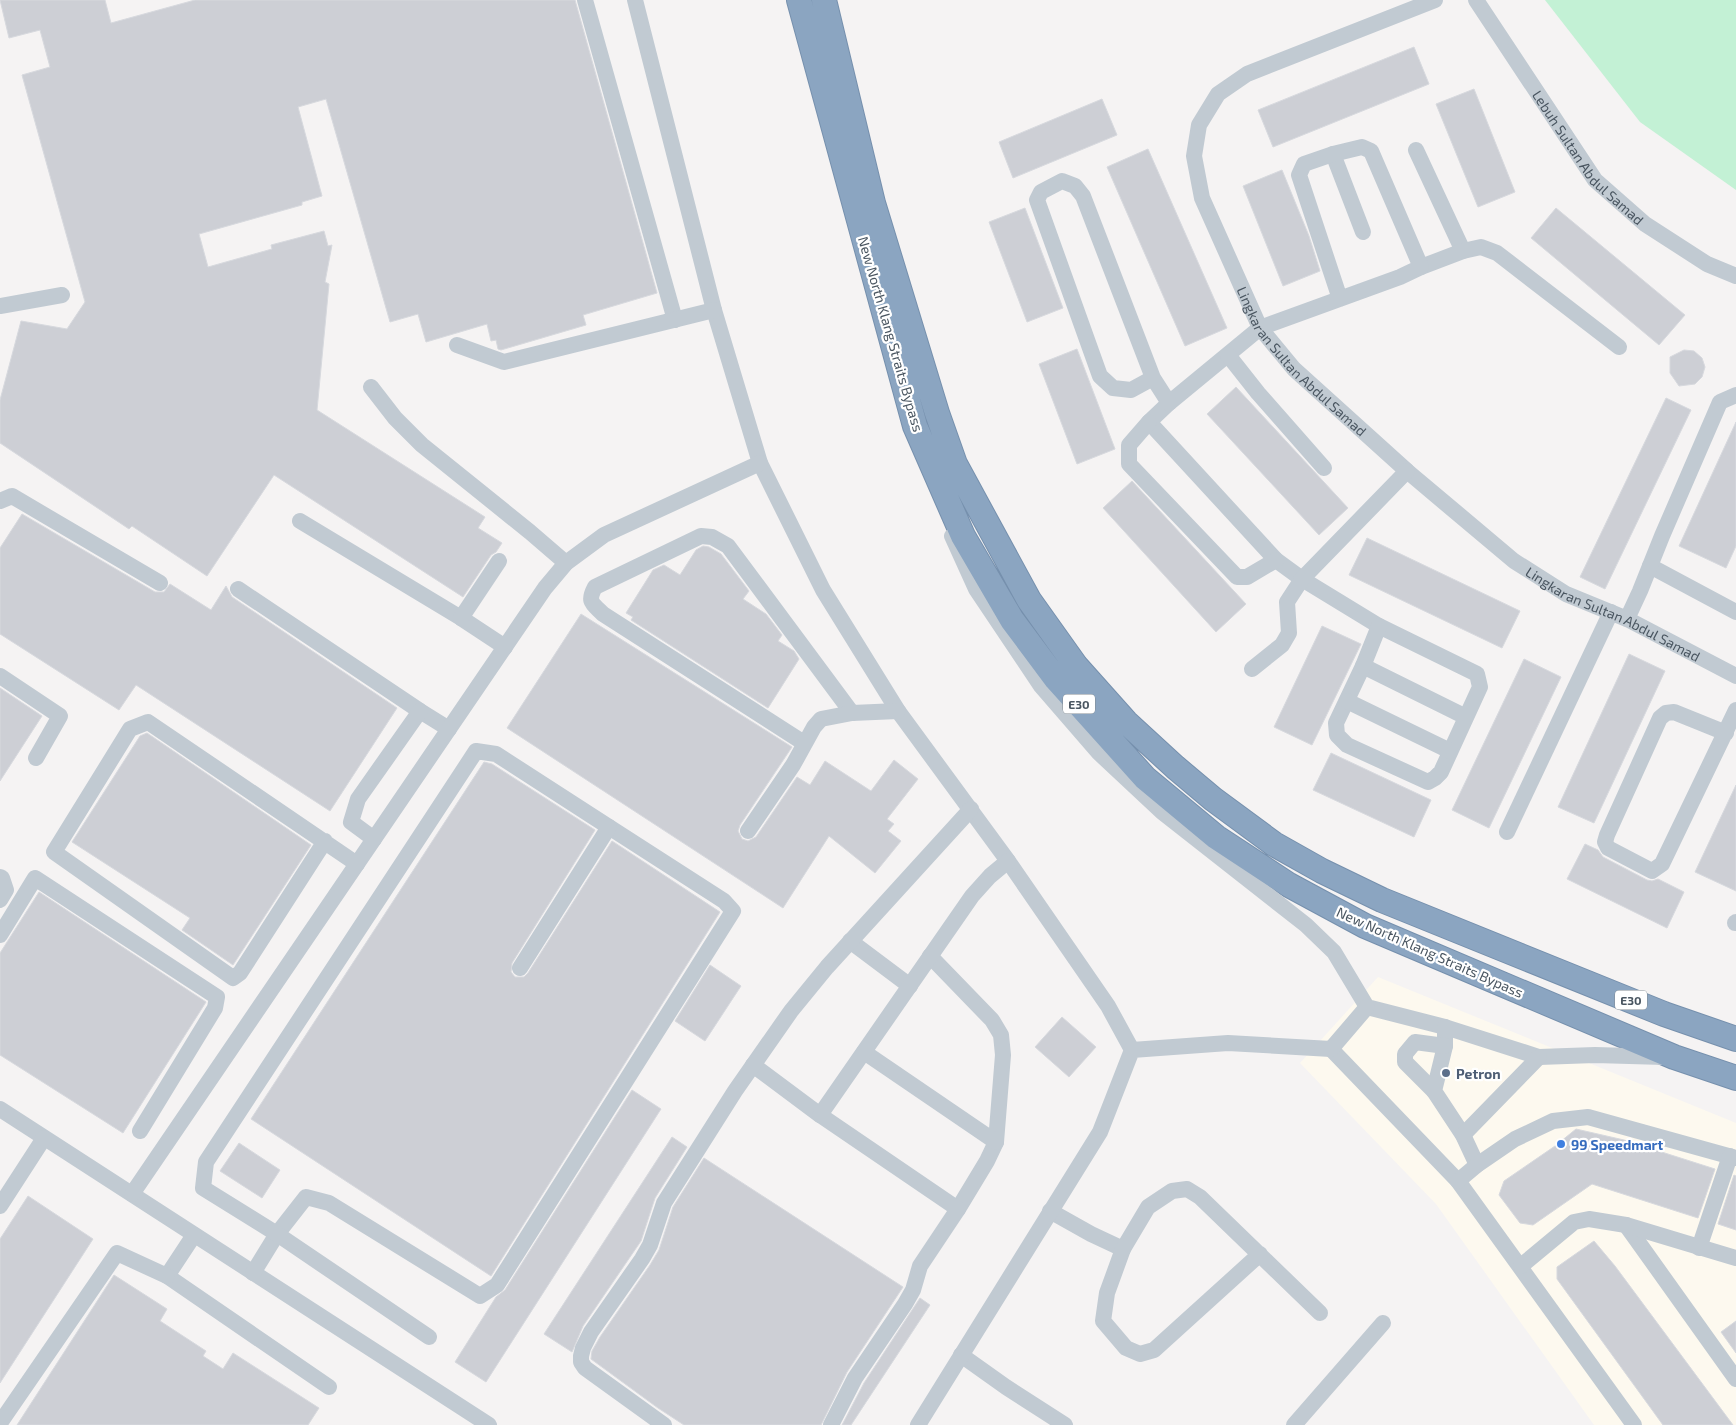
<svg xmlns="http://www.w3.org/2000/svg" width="1736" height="1425" viewBox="0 0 1736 1425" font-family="'Exo 2',sans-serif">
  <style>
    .commercial { fill: #fdf9ef }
    .green { fill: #c3f1d5 }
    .building { fill: #cdcfd5; stroke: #d7d9de }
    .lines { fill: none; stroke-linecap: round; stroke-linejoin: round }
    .highway-casing { stroke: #7690ad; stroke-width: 26 }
    .minor { stroke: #c1cad2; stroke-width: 16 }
    .highway { stroke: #8ba5c1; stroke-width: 24 }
    .service-dot { fill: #5c6f8a; stroke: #fff; stroke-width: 2 }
    .shop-dot { fill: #3f7fe0; stroke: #fff; stroke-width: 2 }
    .labels { text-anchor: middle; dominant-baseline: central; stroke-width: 4.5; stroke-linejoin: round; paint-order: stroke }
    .shield { fill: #fff; stroke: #808990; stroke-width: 1 }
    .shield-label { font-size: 12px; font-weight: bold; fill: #4a5661 }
    .street-label { font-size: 14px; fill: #4a5661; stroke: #fff }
    .service-label { font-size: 14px; font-weight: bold; fill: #4e5e75; stroke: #fff; text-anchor: start }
    .shop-label { font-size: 14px; font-weight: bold; fill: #366cbe; stroke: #fff; text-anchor: start }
  </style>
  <rect width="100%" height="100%" fill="#f5f3f3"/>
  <path class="commercial" d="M 1378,977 L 1736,1123 L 1736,1425 L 1594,1425 L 1436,1204 L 1300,1063 Z"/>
  <path class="green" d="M 1545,0 L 1736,0 L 1736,190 L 1640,122 Z"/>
  <path class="building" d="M 0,0 L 105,0 L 111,23 L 195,0 L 575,0 L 657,293 L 583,315 L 586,325 L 501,350 L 498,349 L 496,340 L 491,341 L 487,324 L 426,342 L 418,314 L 390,322 L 326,99 L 298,107 L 322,196 L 302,202 L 302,205 L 199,234 L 208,267 L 272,249 L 271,245 L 324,231 L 328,246 L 332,245 L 325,282 L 329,284 L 317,410 L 485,517 L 478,528 L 502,543 L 496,552 L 491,555 L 463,597 L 274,475 L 207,576 L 132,526 L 129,529 L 0,443 L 0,400 L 21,321 L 67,329 L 85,302 L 22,75 L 50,67 L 40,30 L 9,38 Z
    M 1414,47 L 1429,84 L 1273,147 L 1258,110 Z
    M 1474,89 L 1515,192 L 1478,207 L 1436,104 Z
    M 1102,99 L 1117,135 L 1013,178 L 999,142 Z
    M 1148,149 L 1227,328 L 1185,346 L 1107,167 Z
    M 1282,170 L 1309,236 L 1320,271 L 1283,286 L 1243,186 Z
    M 1025,208 L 1063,308 L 1027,322 L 989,222 Z
    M 1556,208 L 1685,315 L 1659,345 L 1531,238 Z
    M 1077,349 L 1115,449 L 1077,464 L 1039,364 Z
    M 1684,350 L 1694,351 L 1702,358 L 1705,367 L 1702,377 L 1695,384 L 1679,386 L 1670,373 L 1670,357 Z
    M 1236,387 L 1348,508 L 1319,535 L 1207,414 Z
    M 1666,398 L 1691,410 L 1605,589 L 1580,577 Z
    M 1736,422 L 1736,546 L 1726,568 L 1679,546 Z
    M 1132,481 L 1246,604 L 1216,632 L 1103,508 Z
    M 22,514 L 155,592 L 164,592 L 170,584 L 211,610 L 226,586 L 232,597 L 397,708 L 330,811 L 136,685 L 119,710 L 0,634 L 0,548 Z
    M 1367,538 L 1520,611 L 1502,648 L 1349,575 Z
    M 703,546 L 709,547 L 721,554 L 749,591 L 743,599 L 766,614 L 782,635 L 778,641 L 794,651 L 799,659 L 768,708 L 631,620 L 633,617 L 626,613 L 653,570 L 664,565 L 680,575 L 696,550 Z
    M 581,614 L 792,747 L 740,825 L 738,831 L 742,839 L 748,841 L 756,837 L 797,777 L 810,785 L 825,761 L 871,791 L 894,760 L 918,779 L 887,819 L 894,824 L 888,831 L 901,841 L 875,873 L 829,836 L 783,908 L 507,728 Z
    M 1322,626 L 1361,644 L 1312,745 L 1274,727 Z
    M 1629,654 L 1665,671 L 1594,823 L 1558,807 Z
    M 1524,659 L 1561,677 L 1489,828 L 1452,810 Z
    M 0,688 L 42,716 L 0,781 Z
    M 147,733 L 311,845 L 233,965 L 182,930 L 190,918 L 72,842 L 140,736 Z
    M 1331,753 L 1431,800 L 1414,837 L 1313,790 Z
    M 484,762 L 492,764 L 595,830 L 512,963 L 511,972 L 515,977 L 524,977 L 528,973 L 612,841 L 720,912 L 491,1276 L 251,1119 Z
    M 1736,785 L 1736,891 L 1695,872 Z
    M 1585,844 L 1598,850 L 1603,857 L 1647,880 L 1652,881 L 1658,879 L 1684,892 L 1667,928 L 1567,879 Z
    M 39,892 L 206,1002 L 123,1133 L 0,1055 L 0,953 Z
    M 710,965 L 741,986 L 705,1041 L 675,1021 Z
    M 1062,1017 L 1096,1047 L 1069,1077 L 1035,1047 Z
    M 632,1090 L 661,1109 L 486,1382 L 455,1362 L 496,1297 L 505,1290 Z
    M 1576,1129 L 1624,1140 L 1715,1169 L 1698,1218 L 1592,1184 L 1533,1225 L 1520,1223 L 1499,1195 L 1504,1181 L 1555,1146 Z
    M 672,1137 L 687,1147 L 655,1198 L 641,1241 L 583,1326 L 572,1352 L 544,1334 Z
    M 239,1143 L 280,1170 L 262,1198 L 220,1171 Z
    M 704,1158 L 903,1287 L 847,1372 L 821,1425 L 684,1425 L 658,1408 L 591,1359 L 592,1351 L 600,1337 L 650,1265 L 659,1250 L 673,1207 Z
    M 1734,1175 L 1736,1176 L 1736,1230 L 1718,1224 Z
    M 28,1196 L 93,1239 L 0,1383 L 0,1239 Z
    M 1594,1241 L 1615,1266 L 1733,1425 L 1663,1425 L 1557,1279 L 1557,1267 Z
    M 114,1275 L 167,1309 L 160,1321 L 206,1351 L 203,1356 L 223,1369 L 233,1353 L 319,1408 L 308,1425 L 17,1425 Z
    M 920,1298 L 930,1305 L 851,1425 L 842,1425 L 864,1383 Z
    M 1736,1321 L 1736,1353 L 1721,1332 Z"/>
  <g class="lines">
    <g class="highway-casing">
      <path id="highway" d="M 799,0 L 915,426 L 963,536 L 1012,620 L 1056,679 L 1145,778 L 1216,837 L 1289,885 L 1365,926 L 1674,1057 L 1736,1078
        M 824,0 L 873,203 L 937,413 L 955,464 L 1029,600 L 1076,666 L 1126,722 L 1175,767 L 1213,799 L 1274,844 L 1322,871 L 1382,900 L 1664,1014 L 1736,1039"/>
    </g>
    <g class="minor">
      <path d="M 585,0 L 675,320"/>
      <path d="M 635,0 L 714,310 L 760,463 L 823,590 L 898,711 L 1008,861 L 1108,1006 L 1132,1050"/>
      <path id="s1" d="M 1435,0 L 1247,74 L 1218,94 L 1199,125 L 1194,156 L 1202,198 L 1260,328 L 1294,369 L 1407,471 L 1514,561 L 1566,594 L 1627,619 L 1736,676"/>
      <path id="s2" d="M 1476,0 L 1595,180 L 1645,224 L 1707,264 L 1736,276"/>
      <path d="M 1416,150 L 1463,251"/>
      <path d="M 1333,154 L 1363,232"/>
      <path d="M 1421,267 L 1463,251 L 1481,247 L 1497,253 L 1619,347"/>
      <path d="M 1340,299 L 1299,175 L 1304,164 L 1333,154 L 1362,147 L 1371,151 L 1421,267 L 1400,277 L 1260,328 L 1169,403 L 1149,422 L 1276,560 L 1302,579 L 1379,626 L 1477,674 L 1480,687 L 1441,772 L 1435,778 L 1428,782 L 1347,745 L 1337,735 L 1336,723 L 1363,666 L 1466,717"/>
      <path d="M 0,306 L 62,295"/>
      <path d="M 457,345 L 504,362 L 714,310"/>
      <path d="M 1228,355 L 1258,393 L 1324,468"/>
      <path d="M 1153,378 L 1131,390 L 1113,388 L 1100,376 L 1037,200 L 1041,192 L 1062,181 L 1075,186 L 1083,196 L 1153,378 L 1169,403"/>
      <path d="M 371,387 L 395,418 L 422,445 L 530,532 L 566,563"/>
      <path d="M 1149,422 L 1129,445 L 1129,464 L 1237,577 L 1247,577 L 1276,560"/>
      <path d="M 0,501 L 12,496 L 160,583"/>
      <path d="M 300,521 L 461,618 L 505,647"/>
      <path d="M 952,536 L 976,589 L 1041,686 L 1099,753 L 1162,812 L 1306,925 L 1334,952 L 1367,1007 L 1445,1027 L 1539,1057 L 1595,1055 L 1664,1057"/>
      <path d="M 1650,566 L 1736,612"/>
      <path d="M 238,589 L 420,711 L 449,729"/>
      <path d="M 461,618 L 499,561"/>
      <path d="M 1627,619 L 1640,591 L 1662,536 L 1720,402 L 1736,395"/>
      <path d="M 1363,666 L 1379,626"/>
      <path d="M 1252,669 L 1282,645 L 1289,633 L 1287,602 L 1302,579 L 1407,471"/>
      <path d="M 0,676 L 60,716 L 36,758"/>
      <path d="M 1347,701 L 1450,751"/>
      <path d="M 1726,733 L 1674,712 L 1666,713 L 1660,718 L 1607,835 L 1605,842 L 1608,848 L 1652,871 L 1662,864 L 1736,710"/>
      <path d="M 804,743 L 603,614 C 592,603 587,602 595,587 L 701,536 L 712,537 L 728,546 L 852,713"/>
      <path d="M 748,831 L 793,765 L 814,727 L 821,719 L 852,713 L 898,711"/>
      <path d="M 1507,832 L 1611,612"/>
      <path d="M 374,839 L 351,822 L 358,799 L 420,711"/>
      <path d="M 325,841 L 240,973 L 233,978 L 54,852 L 130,729 L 148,722 L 357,864"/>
      <path d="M 0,877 L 2,878 L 6,890 L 0,900"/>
      <path d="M 1735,923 L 1736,922"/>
      <path d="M 0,935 L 35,878 L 217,997 L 215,1008 L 140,1131"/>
      <path d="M 850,941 L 910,986"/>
      <path d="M 930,956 L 992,1020 L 1001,1035 L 1003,1055 L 996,1142 L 987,1161 L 958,1209"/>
      <path d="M 1445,1027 L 1445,1046 L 1434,1091 L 1463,1135 L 1477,1165"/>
      <path d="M 1331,1049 L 1458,1181 L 1634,1425"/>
      <path d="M 864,1052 L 996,1142"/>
      <path d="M 753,1065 L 820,1115"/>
      <path d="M 1434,1091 L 1405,1062 L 1405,1054 L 1415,1042 L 1445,1046"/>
      <path d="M 0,1109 L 489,1425"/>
      <path d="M 1463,1135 L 1539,1057"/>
      <path d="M 1458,1181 L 1477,1165 L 1515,1139 L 1553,1121 L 1588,1117 L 1736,1158"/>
      <path d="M 132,1194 L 545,588 L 566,563 L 604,535 L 760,463"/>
      <path d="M 0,1206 L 44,1138"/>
      <path d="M 1050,1211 L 1091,1234 L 1123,1249"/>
      <path d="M 1626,1225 L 1736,1379"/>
      <path d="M 194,1235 L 167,1276 L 329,1387"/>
      <path d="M 1699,1248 L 1730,1156"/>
      <path d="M 1260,1254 L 1154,1350 L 1140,1354 L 1126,1348 L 1103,1321 L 1107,1293 L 1123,1249 L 1148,1207 L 1172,1191 L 1187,1189 L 1200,1197 L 1320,1313"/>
      <path d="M 1521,1266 L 1574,1222 L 1589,1219 L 1626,1225 L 1736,1258"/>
      <path d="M 253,1273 L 277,1234 L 306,1197 L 329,1203 L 480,1296 L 497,1285 L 733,911 L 724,901 L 609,827"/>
      <path d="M 429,1337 L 277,1234 L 203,1188 L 206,1162 L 476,751 L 496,754 L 609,827 L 520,968"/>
      <path d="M 961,1355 L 1006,1387 L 1065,1425"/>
      <path d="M 0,1423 L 117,1253 L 167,1276"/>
      <path d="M 664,1425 L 585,1368 L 581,1362 L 581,1356 L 583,1348 L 591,1332 L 642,1259 L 650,1245 L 664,1203 L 735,1091 L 791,1011 L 827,967 L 971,809"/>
      <path d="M 831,1425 L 855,1378 L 905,1304 L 913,1290 L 920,1266 L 958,1209 L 820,1115 L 972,896 L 990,876 L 1008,861"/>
      <path d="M 918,1425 L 1100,1132 L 1132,1050 L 1228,1043 L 1331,1049 L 1367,1007"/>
      <path d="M 1294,1425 L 1383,1323"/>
    </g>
    <use href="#highway" class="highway"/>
  </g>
  <circle class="service-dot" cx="1446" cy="1073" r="5"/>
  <circle class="shop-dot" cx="1561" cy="1144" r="5"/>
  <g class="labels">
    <g class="shield">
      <rect x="1063" y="694.5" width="32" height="19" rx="4"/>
      <rect x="1615" y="990.5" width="32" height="19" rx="4"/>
    </g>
    <g class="shield-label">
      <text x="1079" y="704">E30</text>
      <text x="1631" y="1000">E30</text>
    </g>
    <g class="street-label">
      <text stroke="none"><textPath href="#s2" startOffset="194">Lebuh Sultan Abdul Samad</textPath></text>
      <text transform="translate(891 334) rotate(74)">New North Klang Straits Bypass</text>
      <text stroke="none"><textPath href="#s1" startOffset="542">Lingkaran Sultan Abdul Samad</textPath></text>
      <text stroke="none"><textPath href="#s1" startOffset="948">Lingkaran Sultan Abdul Samad</textPath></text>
      <text transform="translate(1430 952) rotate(24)">New North Klang Straits Bypass</text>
    </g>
    <g class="service-label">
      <text x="1456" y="1073">Petron</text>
    </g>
    <g class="shop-label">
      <text x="1571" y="1144">99 Speedmart</text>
    </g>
  </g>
</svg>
